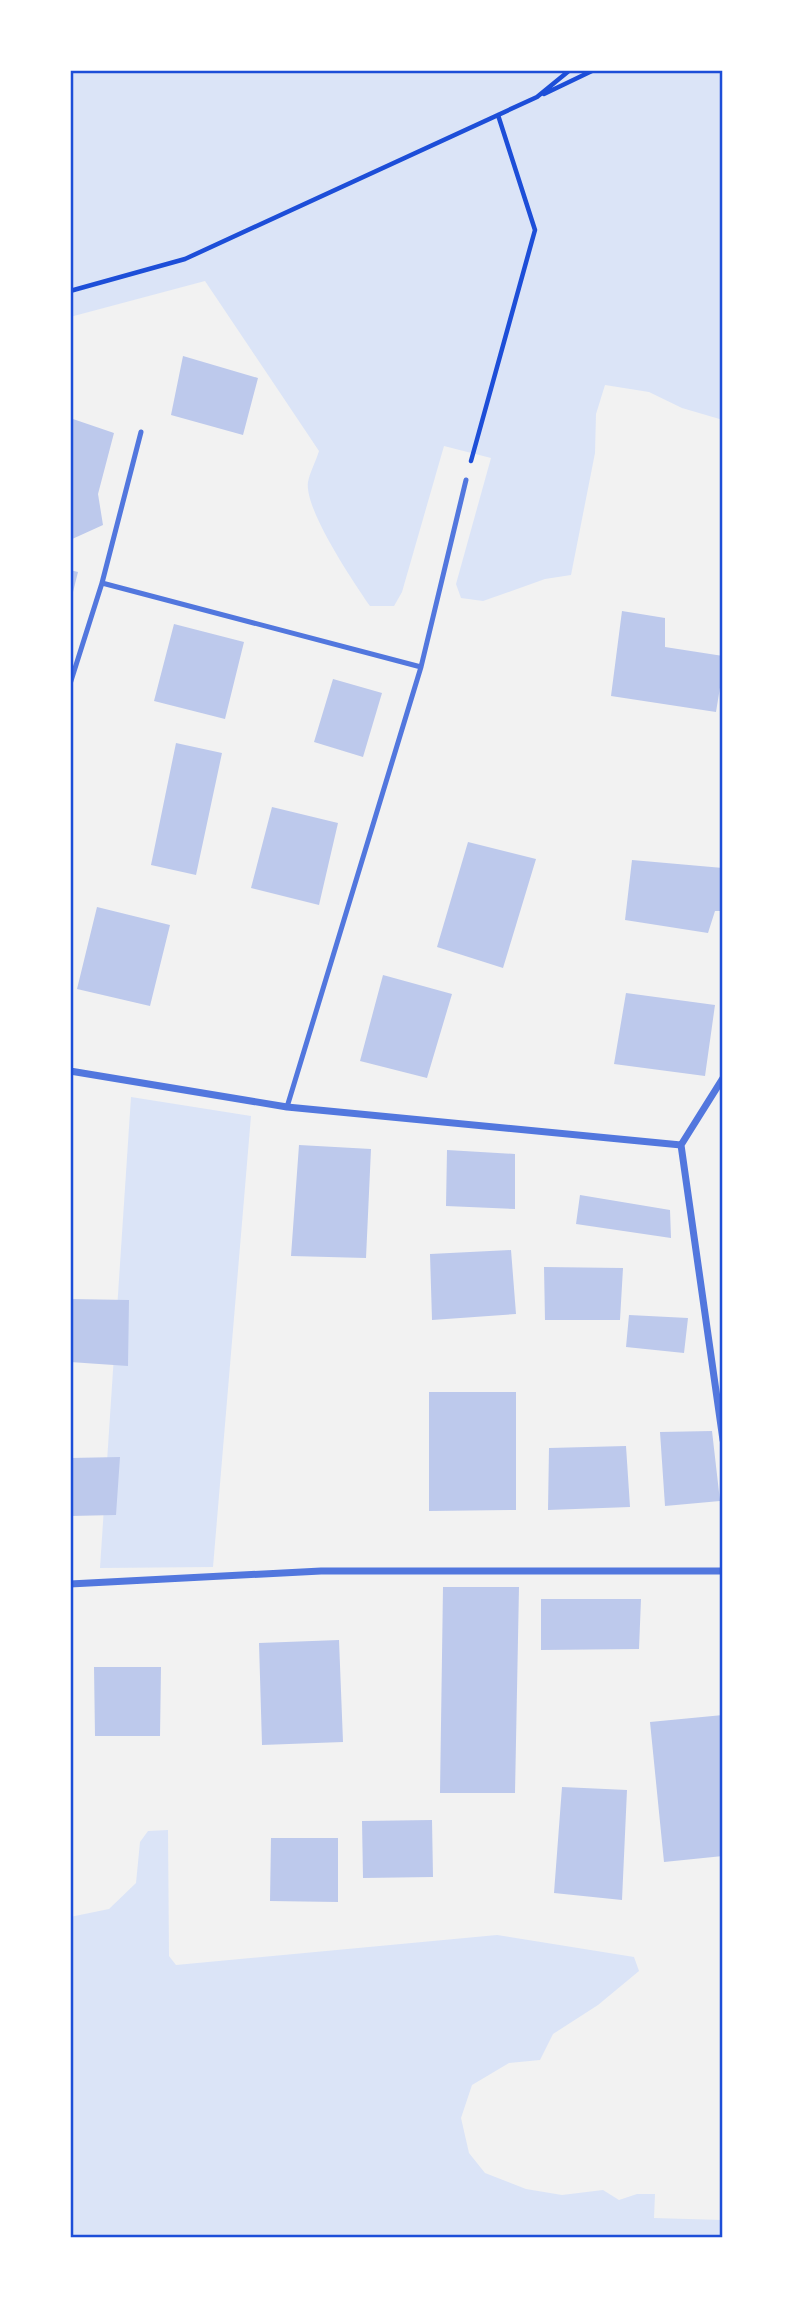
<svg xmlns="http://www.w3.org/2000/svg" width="793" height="2308" viewBox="0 0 793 2308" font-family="Commissioner,sans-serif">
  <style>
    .green { fill: #dbe4f7 }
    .building { fill: #bdc9ec }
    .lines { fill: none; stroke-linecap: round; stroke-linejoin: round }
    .path { stroke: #1d4ed8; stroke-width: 4.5 }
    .service { stroke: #5277de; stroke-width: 5 }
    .minor { stroke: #5277de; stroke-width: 7 }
    .neatline { fill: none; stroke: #1d4ed8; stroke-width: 2.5 }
  </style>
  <rect width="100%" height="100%" fill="#f2f2f2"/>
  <path class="green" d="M 70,70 L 723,70 L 723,420 L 682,408 L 649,392 L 605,385 L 596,414 L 595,453 L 571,575 L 545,579 L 483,601 L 461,598 L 456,584 L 491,458 L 444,446 L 402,592 L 394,606 L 370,606 C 354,583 304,509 308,482 C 310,472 316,461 319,451 L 205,281 L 70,317 Z
    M 131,1097 L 251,1116 L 213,1567 L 100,1568 Z
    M 168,1830 L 169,1956 L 176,1965 L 497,1935 L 634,1957 L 639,1971 L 598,2005 L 553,2034 L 540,2060 L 509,2063 L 472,2085 L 461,2118 L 469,2153 L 485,2173 L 526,2189 L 562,2195 L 603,2190 L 619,2200 L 637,2194 L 655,2194 L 654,2218 L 723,2220 L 723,2238 L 70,2238 L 70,1917 L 109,1909 L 136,1883 L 140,1842 L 148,1831 Z"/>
  <path class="building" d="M 183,356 L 258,378 L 243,435 L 171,415 Z
    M 70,418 L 114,433 L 98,494 L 103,525 L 70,540 Z
    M 70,570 L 78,572 L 71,600 L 70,600 Z
    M 622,611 L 665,618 L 665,647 L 723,656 L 723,669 L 716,712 L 611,696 Z
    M 174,624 L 244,642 L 225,719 L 154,701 Z
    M 333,679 L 382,693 L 363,757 L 314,742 Z
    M 176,743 L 222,753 L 196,875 L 151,865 Z
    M 272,807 L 338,823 L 319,905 L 251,888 Z
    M 468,842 L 536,859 L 503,968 L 437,947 Z
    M 632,860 L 723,868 L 723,911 L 715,911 L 708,933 L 625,920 Z
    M 97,907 L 170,925 L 150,1006 L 77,989 Z
    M 383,975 L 452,994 L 427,1078 L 360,1061 Z
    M 626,993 L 715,1005 L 705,1076 L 614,1064 Z
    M 299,1145 L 371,1149 L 366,1258 L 291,1256 Z
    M 447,1150 L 515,1154 L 515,1209 L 446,1206 Z
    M 580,1195 L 670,1210 L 671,1238 L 576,1224 Z
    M 511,1250 L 516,1314 L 432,1320 L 430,1254 Z
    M 544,1267 L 623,1268 L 620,1320 L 545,1320 Z
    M 70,1299 L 129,1300 L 128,1366 L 70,1362 Z
    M 629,1315 L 688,1318 L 684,1353 L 626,1347 Z
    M 429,1392 L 516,1392 L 516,1510 L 429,1511 Z
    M 712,1431 L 720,1501 L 665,1506 L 660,1432 Z
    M 626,1446 L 630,1507 L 548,1510 L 549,1448 Z
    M 120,1457 L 116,1515 L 70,1516 L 70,1458 Z
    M 443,1587 L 519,1587 L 515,1793 L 440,1793 Z
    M 541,1599 L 641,1599 L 639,1649 L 541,1650 Z
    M 339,1640 L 343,1742 L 262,1745 L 259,1643 Z
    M 94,1667 L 161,1667 L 160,1736 L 95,1736 Z
    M 723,1715 L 723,1856 L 664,1862 L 650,1722 Z
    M 562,1787 L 627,1790 L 622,1900 L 554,1893 Z
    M 432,1820 L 433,1877 L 363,1878 L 362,1821 Z
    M 271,1838 L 338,1838 L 338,1902 L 270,1901 Z"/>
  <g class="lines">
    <path class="path" d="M 544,94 L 594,70
      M 70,291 L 185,259 L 537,97 L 570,70
      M 471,461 L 535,230 L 498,115"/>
    <path class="service" d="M 102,583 L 141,432
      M 70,684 L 102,583 L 421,667
      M 287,1107 L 421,667 L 466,480"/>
    <path class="minor" d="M 70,1071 L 287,1107 L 681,1145 L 723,1440
      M 681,1145 L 723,1078
      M 70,1584 L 321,1571 L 723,1571"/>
  </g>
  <rect width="793" height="2308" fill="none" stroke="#ffffff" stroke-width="144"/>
  <rect x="72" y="72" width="649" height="2164" class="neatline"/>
</svg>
